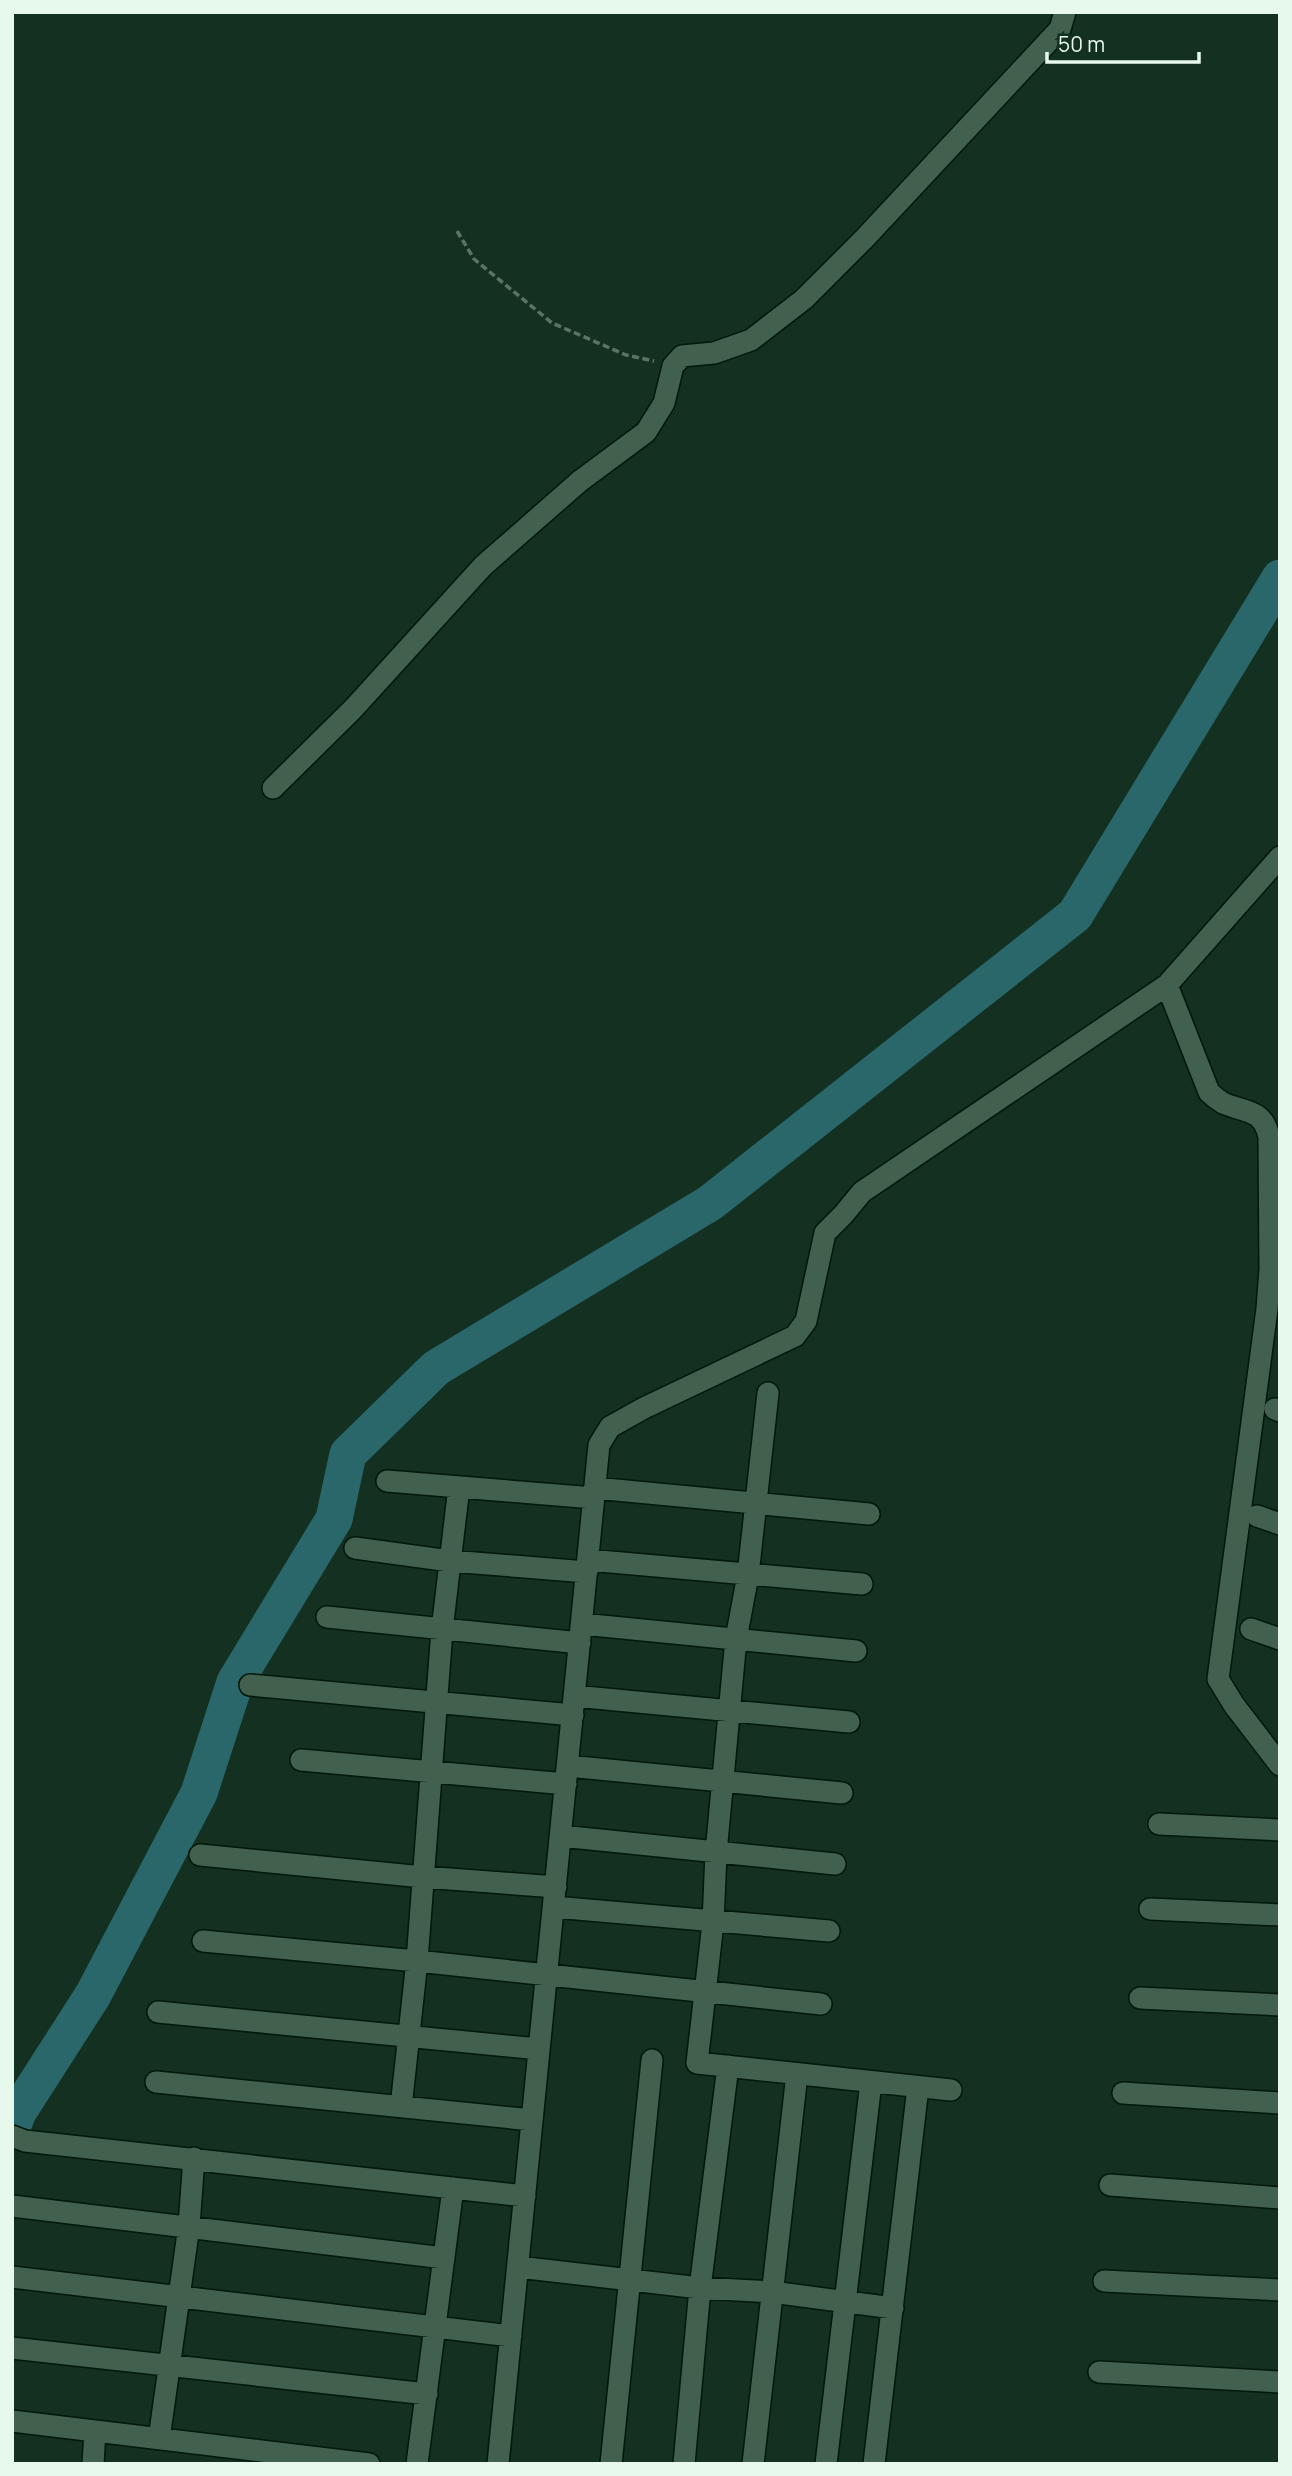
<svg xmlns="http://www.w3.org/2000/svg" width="1292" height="2476" viewBox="0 0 1292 2476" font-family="Manrope,sans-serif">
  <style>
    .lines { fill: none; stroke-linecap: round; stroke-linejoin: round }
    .river { stroke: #2a676b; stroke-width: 37 }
    .minor-casing { stroke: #00180a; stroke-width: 24 }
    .path { stroke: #5a7365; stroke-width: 3.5; stroke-dasharray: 7 3.5; stroke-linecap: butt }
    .minor { stroke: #42604e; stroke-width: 21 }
  </style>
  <rect width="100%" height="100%" fill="#133021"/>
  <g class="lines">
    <path class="river" d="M 12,2128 L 18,2112 L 93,1995 L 199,1793 L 235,1682 L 334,1519 L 348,1454 L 436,1368 L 710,1203 L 1075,915 L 1280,578"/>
    <g class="minor-casing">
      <path id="minor" d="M 273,788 L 353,709 L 483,566 L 580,481 L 646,432 L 664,403 L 673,366 L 682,356 L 714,353 L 751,340 L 804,299 L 864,239 L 1060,29 L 1065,12
        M 1167,985 L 1209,1092 C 1213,1096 1218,1100 1223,1103 C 1245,1113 1263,1108 1269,1137 L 1270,1269 L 1267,1309 L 1218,1679 L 1234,1705 L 1280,1765
        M 768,1393 L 748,1575 L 736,1639 L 716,1853 L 713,1923 L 697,2063 L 951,2090
        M 1275,1409 L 1280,1411
        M 387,1481 L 594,1498
        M 595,1488 L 869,1514
        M 1257,1516 L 1280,1524
        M 355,1548 L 450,1561 L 587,1572
        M 588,1560 L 862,1584
        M 327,1617 L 580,1643
        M 582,1624 L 856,1651
        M 1251,1629 L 1280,1639
        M 250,1685 L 573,1715
        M 574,1696 L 849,1722
        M 301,1760 L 566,1784
        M 568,1766 L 842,1793
        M 1159,1824 L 1280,1830
        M 561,1836 L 835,1864
        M 200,1855 L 423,1877 L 556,1887
        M 554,1907 L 829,1931
        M 1150,1909 L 1280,1915
        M 203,1941 L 417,1961 L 821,2004
        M 1140,1998 L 1280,2005
        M 158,2012 L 539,2049
        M 156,2082 L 532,2120
        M 1123,2093 L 1280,2103
        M 401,2107 L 417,1961 L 442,1630 L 459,1487
        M 12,2136 L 25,2141 L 525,2196
        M 1110,2185 L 1280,2198
        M 12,2206 L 444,2258
        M 518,2267 L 700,2288 L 772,2292 L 893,2308
        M 12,2277 L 511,2336
        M 1104,2281 L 1280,2290
        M 12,2348 L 427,2394
        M 1099,2372 L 1280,2382
        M 12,2421 L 369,2464
        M 159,2439 L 189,2226 L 194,2158
        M 93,2464 L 95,2431
        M 417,2464 L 453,2188
        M 498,2464 L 599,1445 L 610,1427 L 644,1408 L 795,1336 L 806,1321 L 825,1233 L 843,1215 L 862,1192 L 1167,985 L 1280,857
        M 611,2464 L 652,2060
        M 684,2464 L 700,2288 L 728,2066
        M 753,2464 L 797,2074
        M 826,2464 L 871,2082
        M 874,2464 L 918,2087"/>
    </g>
    <path class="path" d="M 457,231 L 474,259 L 552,323 L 626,355 L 654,361"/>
    <use href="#minor" class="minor"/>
  </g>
  <rect width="1292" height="2476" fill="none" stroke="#e7f8ed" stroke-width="28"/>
  <path d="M1047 52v10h152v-10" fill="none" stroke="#e7f8ed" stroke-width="3.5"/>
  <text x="1058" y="52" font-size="21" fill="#e7f8ed" stroke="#133021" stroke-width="5" paint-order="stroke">50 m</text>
</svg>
